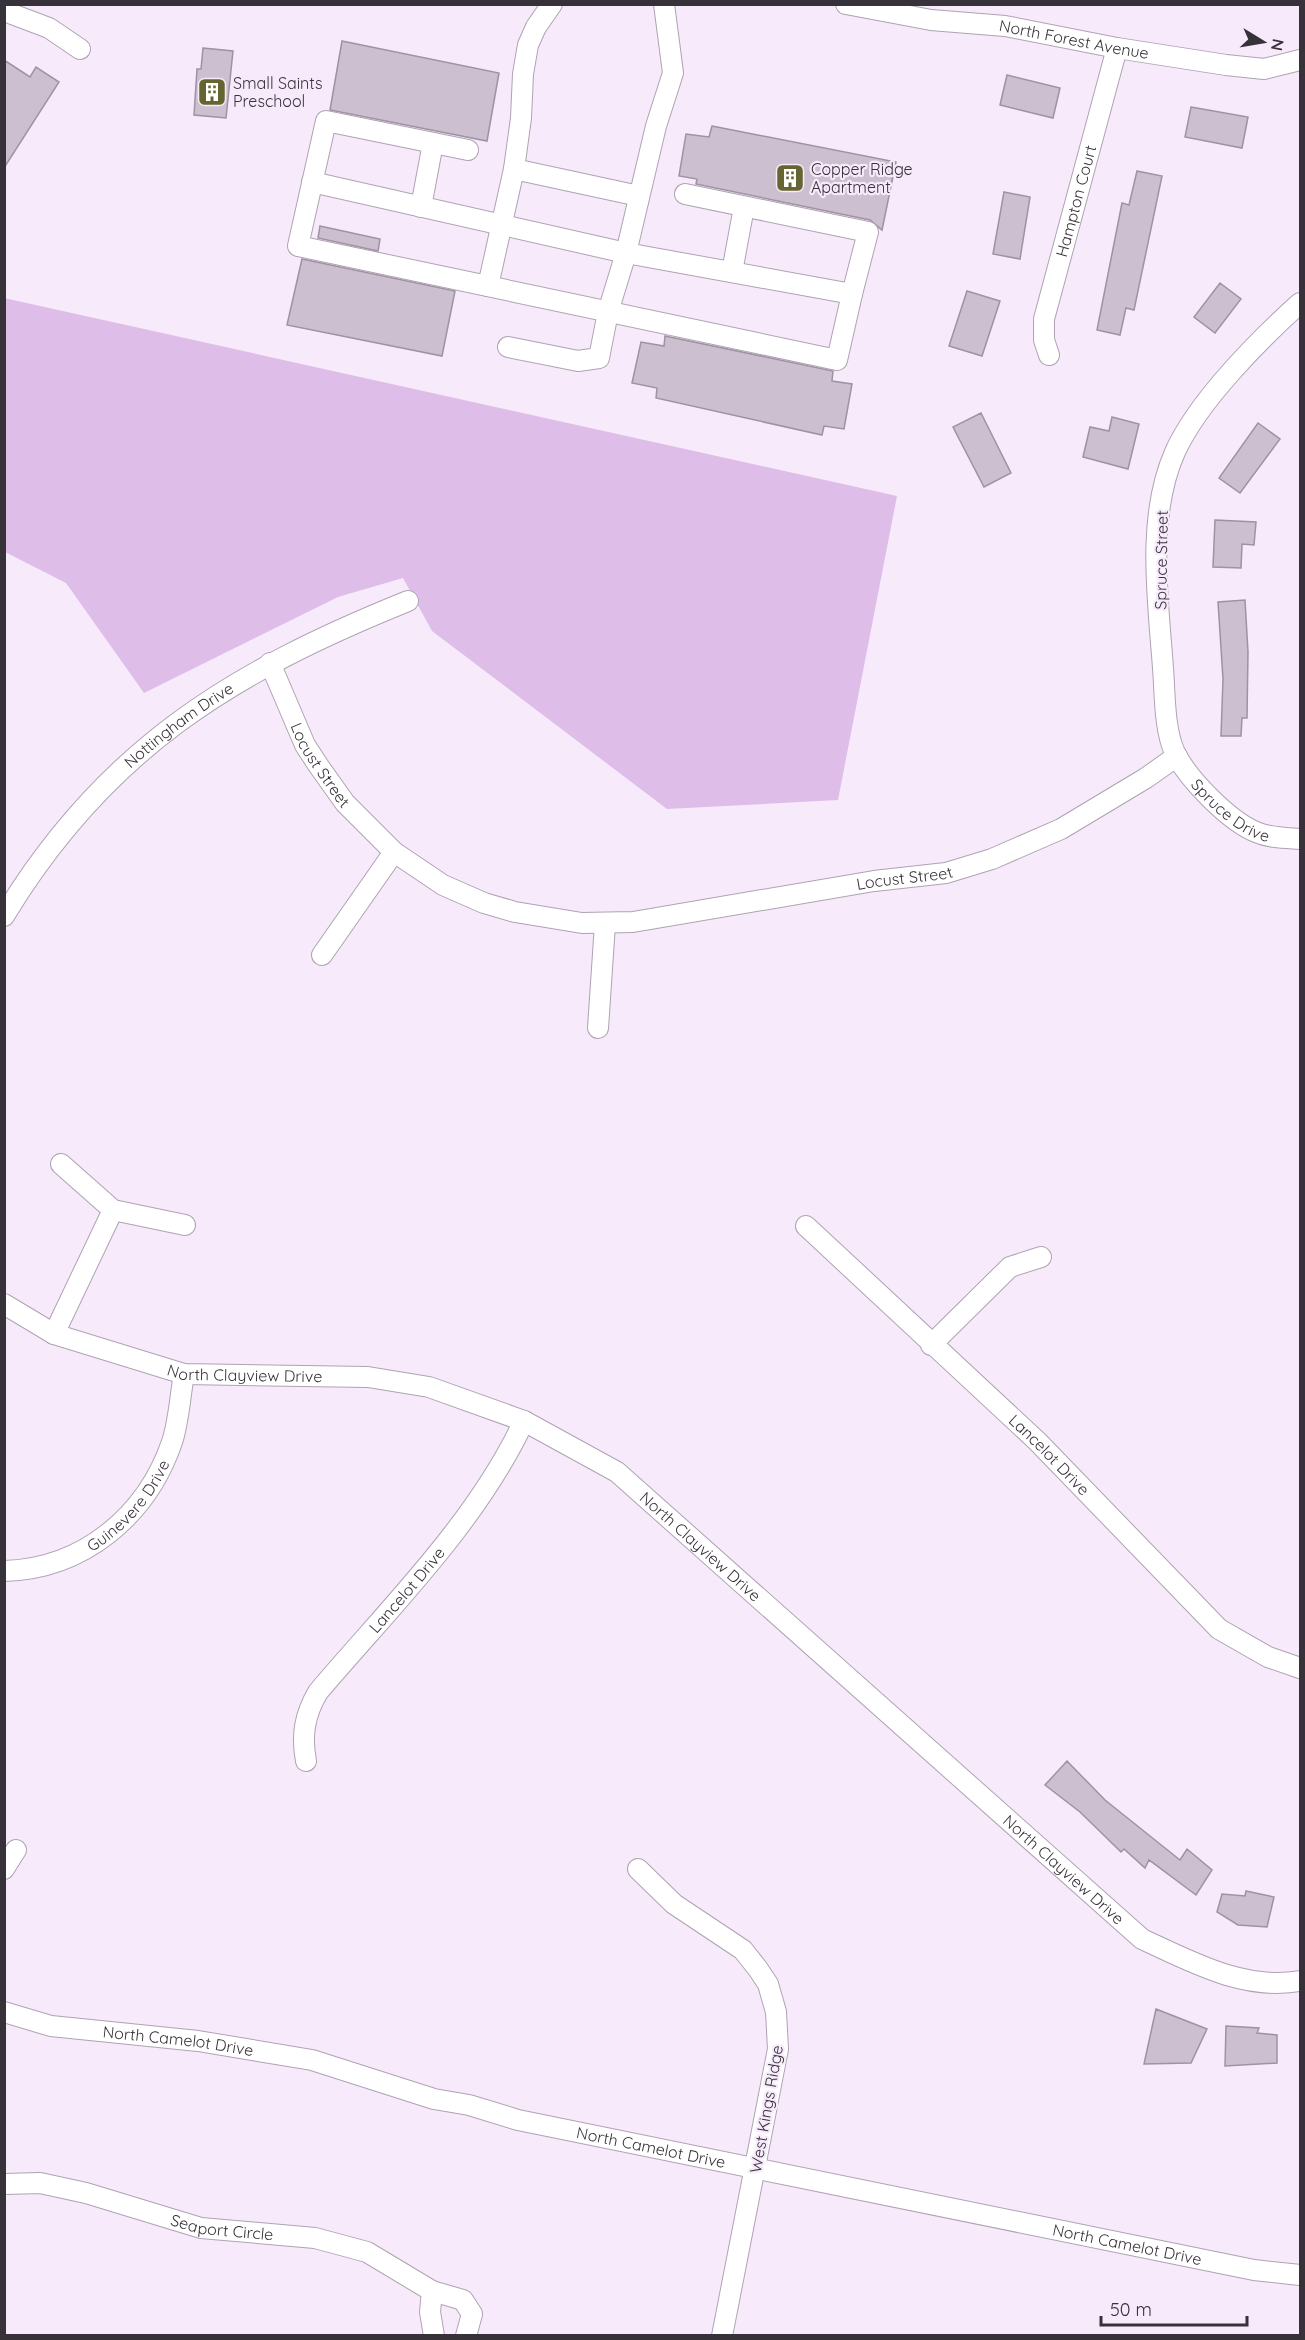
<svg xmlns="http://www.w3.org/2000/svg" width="1305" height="2340" viewBox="0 0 1305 2340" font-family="Quicksand,sans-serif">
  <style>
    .green { fill: #debee9 }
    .building { fill: #ccbfd0; stroke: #9e93a2; stroke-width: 1.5 }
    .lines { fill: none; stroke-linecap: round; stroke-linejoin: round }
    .minor-casing { stroke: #afa3b3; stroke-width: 22 }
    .minor { stroke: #fff; stroke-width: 20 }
    .labels { text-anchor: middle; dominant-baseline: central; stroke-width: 4.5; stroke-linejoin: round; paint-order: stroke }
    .street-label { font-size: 16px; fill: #373239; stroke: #f6eafb }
    .poi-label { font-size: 16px; fill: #373239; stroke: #f6eafb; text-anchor: start }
  </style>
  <rect width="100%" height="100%" fill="#f6eafb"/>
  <path class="green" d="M 4,298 L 897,496 L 838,800 L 667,809 L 432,631 L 403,578 L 338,597 L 144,693 L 66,583 L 5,552 Z"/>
  <path class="building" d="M 342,41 L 499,73 L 487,141 L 330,110 Z
    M 203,48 L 233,51 L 226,118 L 194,115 L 197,69 L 201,69 Z
    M 4,60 L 30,77 L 36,67 L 59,82 L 4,168 Z
    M 1007,75 L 1060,88 L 1053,118 L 1000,105 Z
    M 1191,107 L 1248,117 L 1242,148 L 1185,137 Z
    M 712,126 L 896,162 L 882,230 L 870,220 L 696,184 L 697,179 L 679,176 L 686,134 L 709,137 Z
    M 1137,171 L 1162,176 L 1134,310 L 1126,308 L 1120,335 L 1097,330 L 1122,203 L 1129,205 Z
    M 1004,192 L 1030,197 L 1020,259 L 993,254 Z
    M 320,226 L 380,239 L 378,251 L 318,238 Z
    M 302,259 L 455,291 L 442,356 L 287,325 Z
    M 1220,283 L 1241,299 L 1215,333 L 1194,317 Z
    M 967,291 L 1000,301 L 982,356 L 949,346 Z
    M 665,336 L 833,371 L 832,381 L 852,384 L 844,429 L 824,426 L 822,435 L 656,398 L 657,388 L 632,383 L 641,342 L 664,346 Z
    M 981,413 L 1011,473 L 984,487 L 953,427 Z
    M 1112,417 L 1139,424 L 1128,469 L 1083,457 L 1090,427 L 1109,431 Z
    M 1258,423 L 1280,439 L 1240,493 L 1219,478 Z
    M 1215,520 L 1256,522 L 1254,545 L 1242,544 L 1241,568 L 1213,567 Z
    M 1245,600 L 1248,652 L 1247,718 L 1242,718 L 1241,736 L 1221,736 L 1223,679 L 1218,602 Z
    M 1067,1761 L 1105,1800 L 1180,1860 L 1187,1849 L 1212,1870 L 1196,1895 L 1149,1860 L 1145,1868 L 1124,1849 L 1121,1852 L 1080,1812 L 1045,1785 Z
    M 1246,1891 L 1274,1897 L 1267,1927 L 1238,1925 L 1217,1912 L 1222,1894 L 1245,1896 Z
    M 1156,2009 L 1207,2029 L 1191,2063 L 1144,2064 Z
    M 1226,2026 L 1259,2028 L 1257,2033 L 1277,2035 L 1277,2063 L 1225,2066 Z"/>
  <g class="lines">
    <g class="minor-casing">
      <g id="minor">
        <path d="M 664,4 L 673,73 L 656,126 L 626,253 L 852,294 L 868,232 L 685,194"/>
        <path id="s1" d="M 846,4 L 931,20 L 1005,26 L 1117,48 L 1226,65 L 1264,69 L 1300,60"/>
        <path d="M 4,11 L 49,28 L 80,49"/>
        <path d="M 468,150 L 326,121 L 298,246 L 837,360 L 852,294"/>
        <path d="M 514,169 L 521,118 L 523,74 L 528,45 L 536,27 L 552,4"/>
        <path d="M 312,182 L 626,253 L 608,312 L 599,358 L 578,361 L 508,347"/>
        <path d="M 421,207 L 433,143"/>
        <path d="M 732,272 L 744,207"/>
        <path d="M 488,286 L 514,169 L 639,196"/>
        <path id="s2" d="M 1300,303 C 1259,340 1198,401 1175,452 C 1146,517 1158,599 1163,668 C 1165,694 1164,729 1175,753 C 1188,779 1229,821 1256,832 C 1269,838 1286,838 1300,839"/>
        <path id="s3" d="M 1049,355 L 1044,340 L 1044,319 L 1117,48"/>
        <path id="s4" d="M 270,663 L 305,745 L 318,765 L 345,803 L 394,852 L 443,885 L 484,903 L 515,912 L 582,923 L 633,922 L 874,881 L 946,873 L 992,859 L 1061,829 L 1146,778 L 1177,756"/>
        <path id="s5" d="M 4,916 C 105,749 232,672 408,601"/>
        <path d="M 322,955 L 394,852"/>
        <path d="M 598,1028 L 605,924"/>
        <path d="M 61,1164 L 113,1210 L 185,1225"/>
        <path id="s6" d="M 806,1226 L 1037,1441 L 1219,1629 L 1268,1657 L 1300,1668"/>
        <path id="s7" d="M 4,1304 L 54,1334 L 184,1374 L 368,1377 L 429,1387 L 524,1421 L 617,1472 L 1142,1939 C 1192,1962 1244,1991 1300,1981"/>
        <path d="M 54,1334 L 113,1210"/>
        <path d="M 931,1345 L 1010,1267 L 1041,1257"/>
        <path id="s8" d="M 4,1571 C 84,1569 147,1515 172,1442 C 179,1421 180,1396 184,1374"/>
        <path id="s9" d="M 306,1761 C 301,1735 305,1714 318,1692 C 391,1606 476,1523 524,1421"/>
        <path d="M 4,1869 L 16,1850"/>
        <path d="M 638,1869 L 674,1904 L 743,1950 L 758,1969 L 768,1984 L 776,2012 L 778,2049 L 722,2336"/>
        <path id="s10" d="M 4,2012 L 51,2026 L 198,2041 L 312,2060 L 434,2099 L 469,2105 L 518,2120 L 1254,2270 L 1300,2275"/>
        <path id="s11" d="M 4,2184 L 40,2183 L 86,2193 L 201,2228 L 315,2238 L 367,2252 L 432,2291 L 463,2300 L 472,2314 L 466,2336"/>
        <path d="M 432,2291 L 430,2312 L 434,2336"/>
      </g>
    </g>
    <use href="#minor" class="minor"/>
  </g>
  <defs>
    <g id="building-square" transform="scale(1.5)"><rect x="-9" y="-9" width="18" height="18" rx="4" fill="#666531" stroke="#f6eafb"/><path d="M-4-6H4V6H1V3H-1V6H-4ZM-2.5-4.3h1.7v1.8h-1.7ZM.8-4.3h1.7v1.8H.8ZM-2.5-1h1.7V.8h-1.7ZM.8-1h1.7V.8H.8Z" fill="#fff"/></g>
  </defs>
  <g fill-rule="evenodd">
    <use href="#building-square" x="212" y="92"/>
    <use href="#building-square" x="790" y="178"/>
  </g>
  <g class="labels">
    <g class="street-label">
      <text stroke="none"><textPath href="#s1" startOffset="231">North Forest Avenue</textPath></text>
      <text stroke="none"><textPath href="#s3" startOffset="159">Hampton Court</textPath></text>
      <text transform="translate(1161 560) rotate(-89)">Spruce Street</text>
      <text stroke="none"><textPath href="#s5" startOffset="261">Nottingham Drive</textPath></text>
      <text stroke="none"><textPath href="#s4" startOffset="114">Locust Street</textPath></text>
      <text stroke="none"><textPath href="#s2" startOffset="582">Spruce Drive</textPath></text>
      <text stroke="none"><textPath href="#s4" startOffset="759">Locust Street</textPath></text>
      <text stroke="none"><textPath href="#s7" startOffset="255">North Clayview Drive</textPath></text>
      <text stroke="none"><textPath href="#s6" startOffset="334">Lancelot Drive</textPath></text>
      <text stroke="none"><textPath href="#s8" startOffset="147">Guinevere Drive</textPath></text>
      <text stroke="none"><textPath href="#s7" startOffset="759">North Clayview Drive</textPath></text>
      <text stroke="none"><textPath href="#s9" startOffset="207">Lancelot Drive</textPath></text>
      <text stroke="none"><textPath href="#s7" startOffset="1245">North Clayview Drive</textPath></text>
      <text stroke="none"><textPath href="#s10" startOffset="177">North Camelot Drive</textPath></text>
      <text transform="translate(766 2109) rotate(-80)">West Kings Ridge</text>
      <text stroke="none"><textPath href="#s10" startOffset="663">North Camelot Drive</textPath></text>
      <text stroke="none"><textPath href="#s11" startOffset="224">Seaport Circle</textPath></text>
      <text stroke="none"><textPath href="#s10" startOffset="1149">North Camelot Drive</textPath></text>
    </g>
    <g class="poi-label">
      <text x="233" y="83">Small Saints<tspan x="233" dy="18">Preschool</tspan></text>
      <text x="811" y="169">Copper Ridge<tspan x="811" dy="18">Apartment</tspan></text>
    </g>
  </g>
  <rect width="1305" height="2340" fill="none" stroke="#373239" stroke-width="12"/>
  <g transform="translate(1263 42) rotate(101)" stroke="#f6eafb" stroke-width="4.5" paint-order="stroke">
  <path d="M0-4.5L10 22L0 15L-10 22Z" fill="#373239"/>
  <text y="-9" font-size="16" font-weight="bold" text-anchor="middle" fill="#373239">N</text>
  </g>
  <path d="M1101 2316v9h146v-9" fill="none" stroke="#373239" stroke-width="3"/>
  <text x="1110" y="2316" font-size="18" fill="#373239" stroke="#f6eafb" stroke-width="4.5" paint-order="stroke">50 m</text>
</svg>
